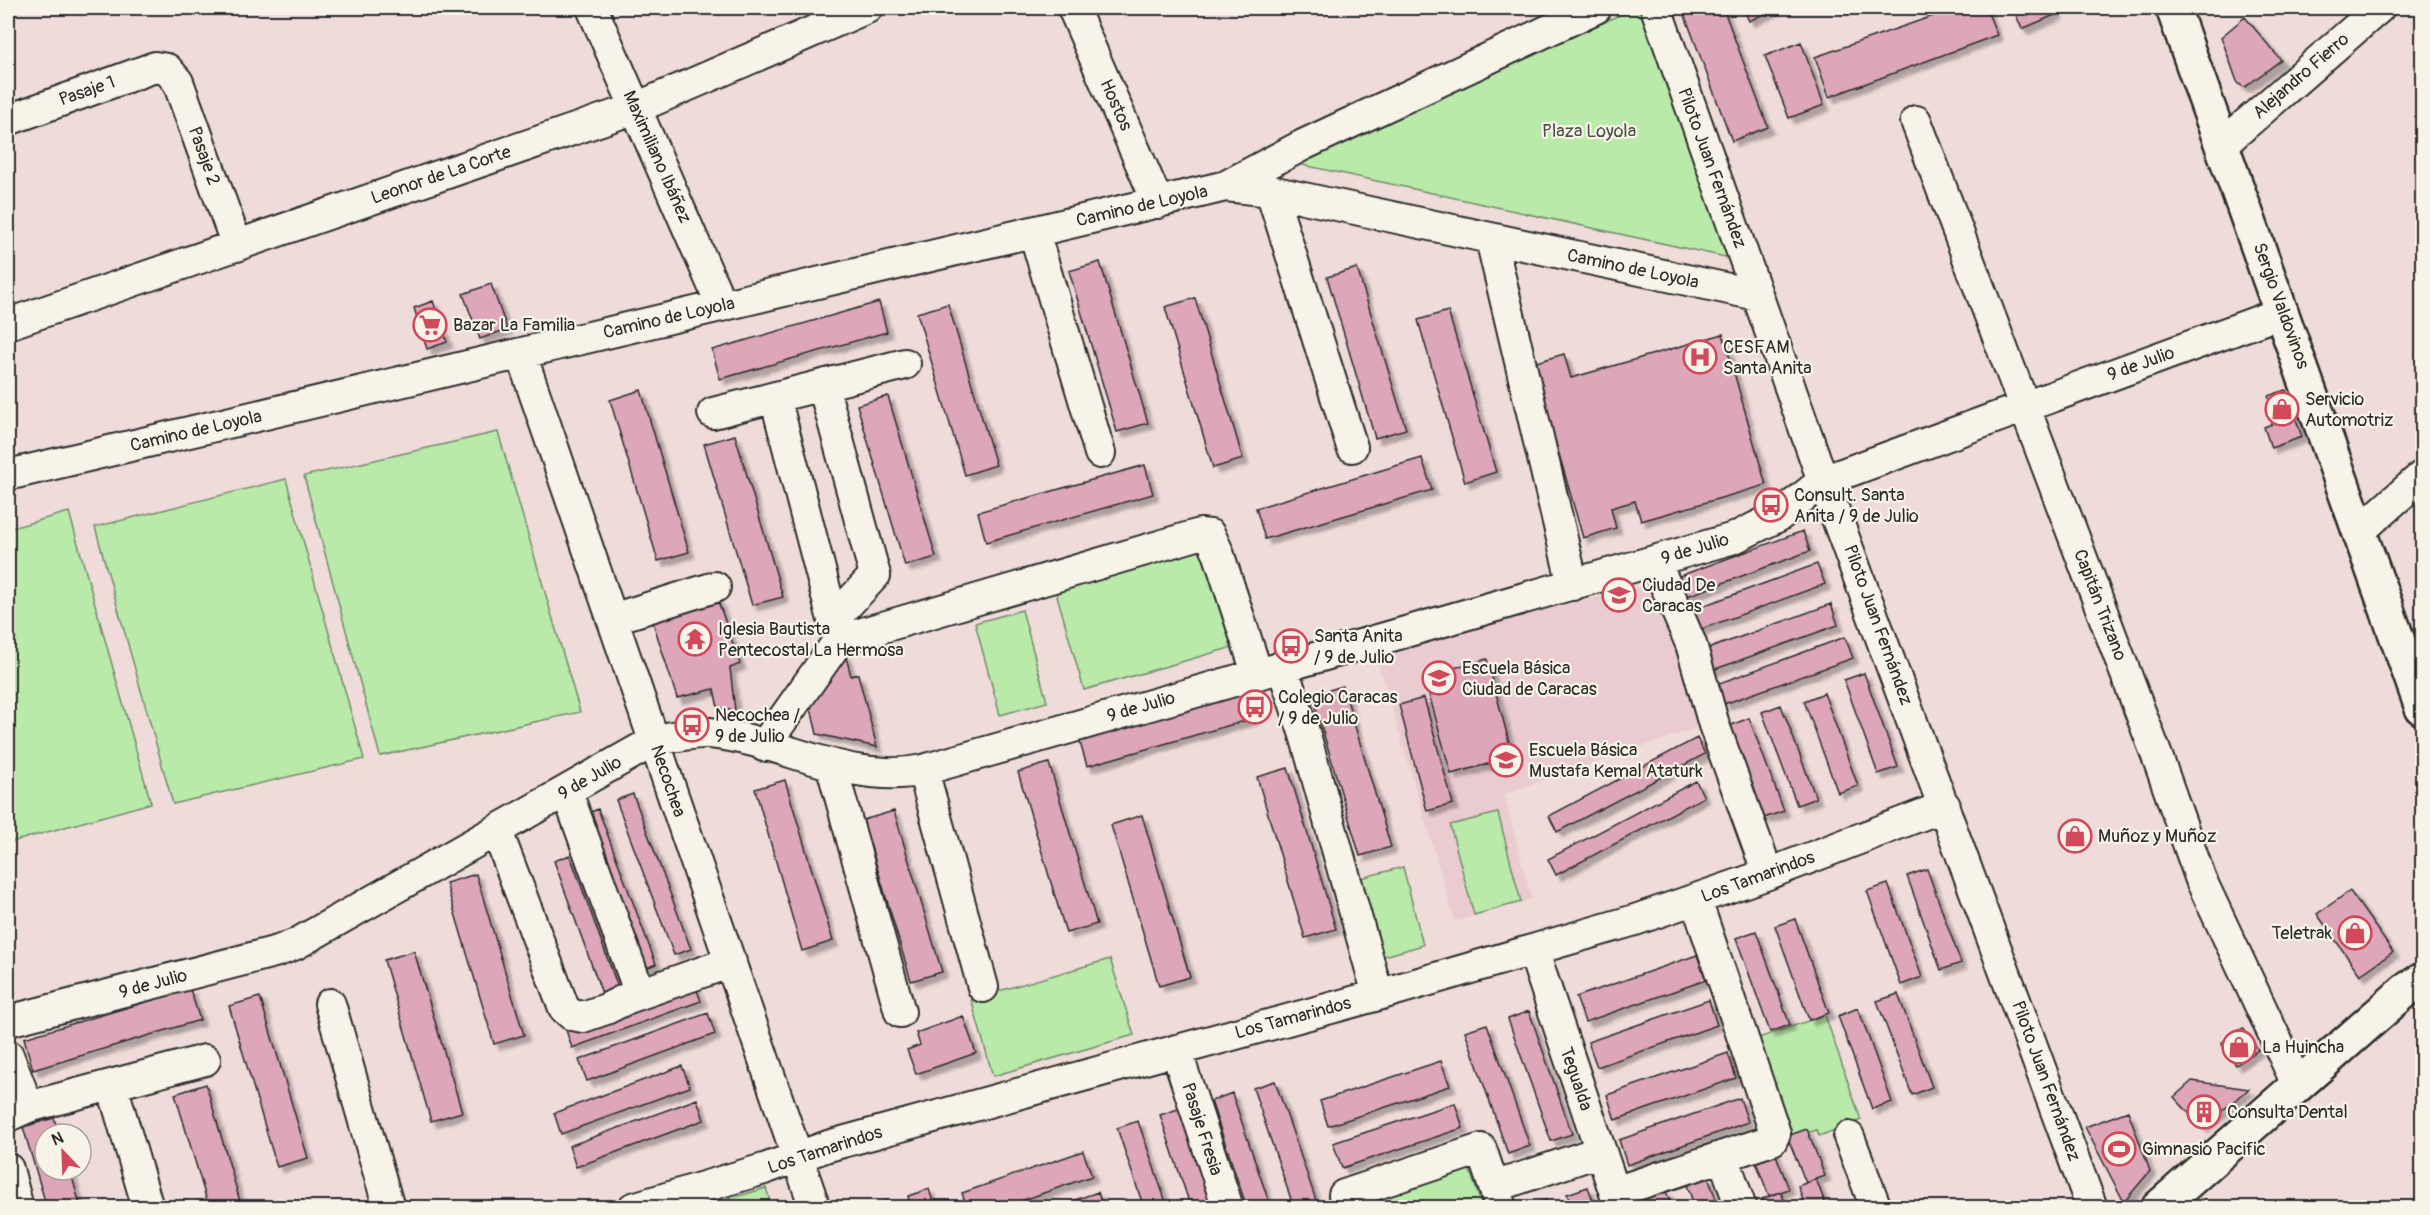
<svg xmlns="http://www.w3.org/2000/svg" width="2430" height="1215" viewBox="0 0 2430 1215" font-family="Pangolin,sans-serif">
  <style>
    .built { fill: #eaccd0 }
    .green { fill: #baeaaa; stroke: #728a6a; stroke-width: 1.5 }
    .building { fill: #dda6b9; stroke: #2b2b2b; stroke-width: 1.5; filter: url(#shadow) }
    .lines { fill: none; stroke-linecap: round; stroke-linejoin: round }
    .minor-casing { stroke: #2b2b2b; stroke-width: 34 }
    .major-casing { stroke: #2b2b2b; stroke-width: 38 }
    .minor { stroke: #f7f3e8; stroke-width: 30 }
    .major { stroke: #f7f3e8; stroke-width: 33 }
    .labels { text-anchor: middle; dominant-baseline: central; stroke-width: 4.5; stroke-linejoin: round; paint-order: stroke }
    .street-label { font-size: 18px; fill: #2b2b2b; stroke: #f7f3e8 }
    .park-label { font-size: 18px; fill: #485144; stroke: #f7f3e8 }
    .poi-label { font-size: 18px; fill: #2b2b2b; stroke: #f7f3e8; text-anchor: start }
  </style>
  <defs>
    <filter id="shadow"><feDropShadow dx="5.5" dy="5.5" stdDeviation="1.5" flood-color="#0004"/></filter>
  </defs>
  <rect width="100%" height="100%" fill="#efdcda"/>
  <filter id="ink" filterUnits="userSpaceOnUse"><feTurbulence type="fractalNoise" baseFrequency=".0167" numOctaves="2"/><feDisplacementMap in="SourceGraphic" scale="12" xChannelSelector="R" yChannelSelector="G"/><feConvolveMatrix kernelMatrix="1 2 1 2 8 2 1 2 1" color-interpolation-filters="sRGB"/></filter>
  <g filter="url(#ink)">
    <path class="built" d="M 1654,584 L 1705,725 L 1504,794 L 1532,899 L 1455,922 L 1374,649 Z"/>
    <path class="green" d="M 1635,8 L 1642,8 L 1739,260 L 1294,163 Z
      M 498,432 L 580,712 L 380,756 L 304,476 Z
      M 286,479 L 364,759 L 173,804 L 95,527 Z
      M 69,512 L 151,803 L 8,843 L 8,529 Z
      M 1203,520 L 1240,645 L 1084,690 L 1048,564 Z
      M 1022,610 L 1047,702 L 1000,715 L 975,623 Z
      M 1498,813 L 1521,902 L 1474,915 L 1450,825 Z
      M 1403,867 L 1423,945 L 1381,957 L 1361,878 Z
      M 1110,959 L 1134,1035 L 993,1076 L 971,999 Z
      M 1825,1015 L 1861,1120 L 1819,1136 L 1817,1130 L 1783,1140 L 1750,1041 Z
      M 1467,1162 L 1482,1207 L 1370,1207 L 1366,1196 Z
      M 766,1188 L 772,1207 L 702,1207 Z"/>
    <path class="building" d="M 1698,8 L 1723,8 L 1768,127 L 1732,141 L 1684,13 Z
      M 1743,8 L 1776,8 L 1749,21 Z
      M 1956,8 L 1986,8 L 1997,35 L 1829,97 L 1815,57 Z
      M 2013,8 L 2054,8 L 2057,14 L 2022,29 Z
      M 2245,17 L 2281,60 L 2245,87 L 2238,84 L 2221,37 Z
      M 1801,42 L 1824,105 L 1789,118 L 1765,56 Z
      M 1100,262 L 1148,423 L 1117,432 L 1069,271 Z
      M 1357,268 L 1406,429 L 1375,438 L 1327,277 Z
      M 491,284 L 507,329 L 480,339 L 463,294 Z
      M 1195,298 L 1243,459 L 1213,468 L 1165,307 Z
      M 433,301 L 447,342 L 427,349 L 414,308 Z
      M 879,302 L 887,332 L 720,379 L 712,350 Z
      M 948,304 L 996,465 L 965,475 L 917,313 Z
      M 1448,311 L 1496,472 L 1465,482 L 1418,320 Z
      M 1723,334 L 1766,485 L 1641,521 L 1635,501 L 1611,508 L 1616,528 L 1583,538 L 1533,363 L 1564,354 L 1571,378 Z
      M 641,390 L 689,552 L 658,561 L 610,400 Z
      M 2286,390 L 2302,437 L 2271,448 L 2264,427 L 2277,422 L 2268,396 Z
      M 888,396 L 936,557 L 905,566 L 857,405 Z
      M 735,435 L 783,597 L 752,605 L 704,444 Z
      M 1422,458 L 1432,490 L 1265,539 L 1256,508 Z
      M 1145,465 L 1153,494 L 986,542 L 978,512 Z
      M 1803,531 L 1810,551 L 1682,598 L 1674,578 Z
      M 1817,564 L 1825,584 L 1696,631 L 1689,611 Z
      M 2422,576 L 2422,609 L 2416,582 Z
      M 717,598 L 740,664 L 730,668 L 735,711 L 718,708 L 714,689 L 677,698 L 650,613 Z
      M 1831,604 L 1838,625 L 1710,671 L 1702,651 Z
      M 1845,637 L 1853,658 L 1724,704 L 1717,684 Z
      M 845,653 L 851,676 L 858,674 L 877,747 L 817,734 L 810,704 Z
      M 1487,659 L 1513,757 L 1451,774 L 1424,676 Z
      M 1864,673 L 1898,767 L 1878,774 L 1844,680 Z
      M 1243,686 L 1255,718 L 1087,766 L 1078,736 Z
      M 1343,686 L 1391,847 L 1360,856 L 1312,695 Z
      M 1824,693 L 1858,786 L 1838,793 L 1804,701 Z
      M 1424,698 L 1453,804 L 1427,811 L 1399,705 Z
      M 1781,705 L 1816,798 L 1797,805 L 1762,712 Z
      M 1749,718 L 1784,811 L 1764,818 L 1729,726 Z
      M 1697,738 L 1705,754 L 1557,832 L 1549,816 Z
      M 1049,763 L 1097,924 L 1066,933 L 1018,772 Z
      M 1288,768 L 1336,929 L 1305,938 L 1257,777 Z
      M 785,780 L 833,941 L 802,951 L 755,789 Z
      M 1696,781 L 1704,797 L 1556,875 L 1548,859 Z
      M 633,794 L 691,949 L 674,955 L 616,800 Z
      M 598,809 L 656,964 L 639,971 L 581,816 Z
      M 894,811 L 942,972 L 911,981 L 863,820 Z
      M 1142,815 L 1190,977 L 1159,986 L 1111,825 Z
      M 570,855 L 620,993 L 604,999 L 554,861 Z
      M 1927,869 L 1961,963 L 1941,970 L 1907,876 Z
      M 476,874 L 524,1035 L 494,1044 L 446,883 Z
      M 1888,884 L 1922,977 L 1901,985 L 1867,891 Z
      M 2350,891 L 2393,952 L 2360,975 L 2317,914 Z
      M 1795,919 L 1829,1013 L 1809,1020 L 1775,926 Z
      M 1756,931 L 1790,1025 L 1770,1032 L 1736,938 Z
      M 414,951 L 462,1112 L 431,1121 L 384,960 Z
      M 1697,955 L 1706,980 L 1585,1022 L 1576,997 Z
      M 693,980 L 701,1001 L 572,1048 L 565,1027 Z
      M 190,989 L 200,1020 L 33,1070 L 24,1038 Z
      M 1898,994 L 1932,1087 L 1912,1095 L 1877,1001 Z
      M 260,997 L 308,1158 L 277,1167 L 229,1006 Z
      M 1709,1000 L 1717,1025 L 1597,1067 L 1588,1042 Z
      M 1858,1008 L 1892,1102 L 1872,1109 L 1838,1016 Z
      M 1529,1011 L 1572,1134 L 1551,1141 L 1508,1019 Z
      M 708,1013 L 715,1034 L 587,1081 L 579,1060 Z
      M 963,1016 L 976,1053 L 916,1074 L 907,1050 L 920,1045 L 916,1033 Z
      M 1487,1024 L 1530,1146 L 1508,1154 L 1465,1031 Z
      M 2243,1028 L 2258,1050 L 2236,1065 L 2221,1043 Z
      M 1728,1053 L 1736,1078 L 1615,1120 L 1607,1095 Z
      M 1441,1061 L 1450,1086 L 1328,1126 L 1320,1101 Z
      M 682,1066 L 690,1087 L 561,1134 L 554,1113 Z
      M 1275,1081 L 1317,1203 L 1305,1208 L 1294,1208 L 1253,1088 Z
      M 2192,1081 L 2249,1089 L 2202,1127 L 2174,1097 Z
      M 206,1084 L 242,1208 L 209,1208 L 175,1094 Z
      M 1232,1093 L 1271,1208 L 1247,1208 L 1211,1101 Z
      M 1740,1098 L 1748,1122 L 1627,1165 L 1619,1140 Z
      M 697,1099 L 704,1120 L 576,1167 L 569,1146 Z
      M 1455,1103 L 1463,1128 L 1342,1168 L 1333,1143 Z
      M 1181,1108 L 1215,1208 L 1191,1208 L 1160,1115 Z
      M 2128,1111 L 2150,1171 L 2124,1202 L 2085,1127 Z
      M 54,1118 L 59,1134 L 45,1134 L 45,1170 L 70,1170 L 81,1208 L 47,1208 L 23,1127 Z
      M 1138,1121 L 1168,1208 L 1144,1208 L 1117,1128 Z
      M 1807,1129 L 1825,1176 L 1806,1183 L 1787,1136 Z
      M 1771,1142 L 1789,1189 L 1769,1196 L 1751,1149 Z
      M 1083,1151 L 1092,1176 L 1001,1208 L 967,1208 L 962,1193 Z
      M 1708,1177 L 1719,1208 L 1695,1208 L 1687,1185 Z
      M 1816,1179 L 1827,1208 L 1806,1208 L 1798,1186 Z
      M 1588,1187 L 1596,1208 L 1572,1208 L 1567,1194 Z
      M 929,1189 L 935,1208 L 911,1208 L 908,1196 Z
      M 1666,1191 L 1672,1208 L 1648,1208 L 1645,1198 Z
      M 1098,1192 L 1103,1208 L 1052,1208 Z
      M 1781,1192 L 1787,1208 L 1765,1208 L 1762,1199 Z
      M 1546,1200 L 1548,1208 L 1524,1208 L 1524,1207 Z
      M 886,1201 L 888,1208 L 869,1208 Z"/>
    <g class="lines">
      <g class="minor-casing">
        <path id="minor" d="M 592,8 L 722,306
          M 1073,8 L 1158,203
          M 1656,8 L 1823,481 L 2092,1208
          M 8,120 L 155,67 L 167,69 L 178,82 L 237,246
          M 1916,121 L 2157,756 L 2201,880 L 2297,1084
          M 2223,144 L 2379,8
          M 1226,186 L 1271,191 L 1757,295
          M 1271,191 L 1352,447
          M 1034,232 L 1100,453
          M 1491,239 L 1573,585
          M 8,324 L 636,108 L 867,8
          M 521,354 L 815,1208
          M 823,385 L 875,575 L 833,620
          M 775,397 L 837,635
          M 713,413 L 905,364
          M 8,475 L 1226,186 L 1303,145 L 1596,8
          M 2361,530 L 2422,476
          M 1655,561 L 1691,644 L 1714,725 L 1768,874
          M 612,619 L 715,587
          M 1282,666 L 1305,735 L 1378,995
          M 764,746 L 839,640 L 1200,534 L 1210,535 L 1218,552 L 1257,673
          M 831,764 L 900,1012
          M 923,770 L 983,987
          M 567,792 L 640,994
          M 497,831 L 564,1008 L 572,1015 L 583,1017 L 606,1009 L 628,998 L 731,962
          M 1533,950 L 1620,1208
          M 330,1004 L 389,1208
          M 8,1021 L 278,951 L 296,944 L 654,741 C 672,737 690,732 709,733 C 781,739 849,786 923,770 L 1734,538 L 1779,516 L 1823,481 L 2283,312
          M 1176,1050 L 1228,1208
          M 8,1055 L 28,1107
          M 112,1085 L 148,1208
          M 8,1116 L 28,1107 L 205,1060
          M 1849,1137 L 1876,1208
          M 1723,1156 L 1741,1208
          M 8,1169 L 18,1208
          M 1494,1187 L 1601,1151
          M 1615,1192 L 1772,1140 L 1775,1133 L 1696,900
          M 633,1208 L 764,1169 L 828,1146 L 1378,995 L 1635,920 L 1768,874 L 1945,806
          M 1348,1208 L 1344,1195 L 1481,1149 L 1501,1208"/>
      </g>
      <g class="major-casing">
        <path id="major" d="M 2173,8 L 2422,708
          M 2158,1208 L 2406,990 L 2422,980"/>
      </g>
      <use href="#minor" class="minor"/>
      <use href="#major" class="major"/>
    </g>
  </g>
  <defs>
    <g id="supermarket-ring" transform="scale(1.725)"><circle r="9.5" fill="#f7f3e8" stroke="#d1495b" stroke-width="1.5"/><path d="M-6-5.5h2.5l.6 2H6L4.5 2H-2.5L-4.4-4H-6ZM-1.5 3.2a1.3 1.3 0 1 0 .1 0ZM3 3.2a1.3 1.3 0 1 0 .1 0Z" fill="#d1495b"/></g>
    <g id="hospital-ring" transform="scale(1.725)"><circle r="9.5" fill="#f7f3e8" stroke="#d1495b" stroke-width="1.5"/><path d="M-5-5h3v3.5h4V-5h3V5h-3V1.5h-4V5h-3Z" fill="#d1495b"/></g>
    <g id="shop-ring" transform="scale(1.725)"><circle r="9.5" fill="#f7f3e8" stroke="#d1495b" stroke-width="1.5"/><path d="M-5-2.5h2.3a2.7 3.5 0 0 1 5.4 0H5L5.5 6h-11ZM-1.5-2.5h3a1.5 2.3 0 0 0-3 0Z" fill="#d1495b"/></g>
    <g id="bus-ring" transform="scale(1.725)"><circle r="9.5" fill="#f7f3e8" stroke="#d1495b" stroke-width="1.5"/><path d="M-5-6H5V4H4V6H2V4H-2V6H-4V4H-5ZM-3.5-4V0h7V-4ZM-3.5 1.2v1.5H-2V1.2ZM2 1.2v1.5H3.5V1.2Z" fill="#d1495b"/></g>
    <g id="school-ring" transform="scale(1.725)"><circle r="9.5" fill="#f7f3e8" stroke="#d1495b" stroke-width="1.5"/><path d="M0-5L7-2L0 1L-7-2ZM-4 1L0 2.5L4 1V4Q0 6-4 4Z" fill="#d1495b"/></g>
    <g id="temple-ring" transform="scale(1.725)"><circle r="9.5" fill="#f7f3e8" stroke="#d1495b" stroke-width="1.5"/><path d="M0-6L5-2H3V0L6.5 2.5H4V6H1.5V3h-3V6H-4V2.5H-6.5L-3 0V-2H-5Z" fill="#d1495b"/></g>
    <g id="building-ring" transform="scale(1.725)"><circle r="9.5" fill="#f7f3e8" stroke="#d1495b" stroke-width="1.5"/><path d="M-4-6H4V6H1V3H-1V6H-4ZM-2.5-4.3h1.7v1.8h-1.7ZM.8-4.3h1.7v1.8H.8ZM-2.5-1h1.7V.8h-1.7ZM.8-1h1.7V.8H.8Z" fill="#d1495b"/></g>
    <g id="stadium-ring" transform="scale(1.725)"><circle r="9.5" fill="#f7f3e8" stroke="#d1495b" stroke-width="1.5"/><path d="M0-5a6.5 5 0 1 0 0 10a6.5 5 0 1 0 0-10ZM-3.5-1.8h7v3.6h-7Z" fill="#d1495b"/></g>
  </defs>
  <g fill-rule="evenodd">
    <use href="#supermarket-ring" x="430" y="325"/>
    <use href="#hospital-ring" x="1700" y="357"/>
    <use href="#shop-ring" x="2282" y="409"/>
    <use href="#bus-ring" x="1771" y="505"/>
    <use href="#school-ring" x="1619" y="595"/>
    <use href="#temple-ring" x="695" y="639"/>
    <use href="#bus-ring" x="1291" y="646"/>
    <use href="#school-ring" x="1439" y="678"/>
    <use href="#bus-ring" x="1255" y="707"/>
    <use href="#bus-ring" x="692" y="725"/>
    <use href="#school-ring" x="1506" y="760"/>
    <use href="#shop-ring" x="2075" y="836"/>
    <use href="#shop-ring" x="2355" y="933"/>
    <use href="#shop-ring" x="2239" y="1047"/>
    <use href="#building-ring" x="2204" y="1112"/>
    <use href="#stadium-ring" x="2119" y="1149"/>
  </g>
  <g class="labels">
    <g class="street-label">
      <text transform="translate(2301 76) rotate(-41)">Alejandro Fierro</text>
      <text transform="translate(87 91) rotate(-19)">Pasaje 1</text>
      <text transform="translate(1116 105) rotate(66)">Hostos</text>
      <text transform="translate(204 156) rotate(70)">Pasaje 2</text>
      <text transform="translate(657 157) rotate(66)">Maximiliano Ibáñez</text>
      <text transform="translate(1712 168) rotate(70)">Piloto Juan Fernández</text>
      <text transform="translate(441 175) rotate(-19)">Leonor de La Corte</text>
      <text transform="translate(1142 206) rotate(-13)">Camino de Loyola</text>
      <text transform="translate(1633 269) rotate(12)">Camino de Loyola</text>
      <text transform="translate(2281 306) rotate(70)">Sergio Valdovinos</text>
      <text transform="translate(669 318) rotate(-13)">Camino de Loyola</text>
      <text transform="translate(2141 364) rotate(-20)">9 de Julio</text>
      <text transform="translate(196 431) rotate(-13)">Camino de Loyola</text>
      <text transform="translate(1695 549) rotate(-17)">9 de Julio</text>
      <text transform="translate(2100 605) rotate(69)">Capitán Trizano</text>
      <text transform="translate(1878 625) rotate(70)">Piloto Juan Fernández</text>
      <text transform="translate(1141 707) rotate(-16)">9 de Julio</text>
      <text transform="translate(590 778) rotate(-30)">9 de Julio</text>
      <text transform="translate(668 781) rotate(71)">Necochea</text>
      <text transform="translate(1758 877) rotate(-20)">Los Tamarindos</text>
      <text transform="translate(153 984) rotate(-15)">9 de Julio</text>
      <text transform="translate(1293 1018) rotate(-15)">Los Tamarindos</text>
      <text transform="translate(1576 1079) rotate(71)">Tegualda</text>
      <text transform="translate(2046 1081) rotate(70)">Piloto Juan Fernández</text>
      <text transform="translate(1202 1129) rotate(72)">Pasaje Fresia</text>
      <text transform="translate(825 1150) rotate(-18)">Los Tamarindos</text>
    </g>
    <g class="park-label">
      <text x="1589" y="131">Plaza Loyola</text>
    </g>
    <g class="poi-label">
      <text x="453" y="325">Bazar La Familia</text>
      <text x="1723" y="347">CESFAM<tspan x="1723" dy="21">Santa Anita</tspan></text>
      <text x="2305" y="399">Servicio<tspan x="2305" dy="21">Automotriz</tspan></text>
      <text x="1794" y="495">Consult. Santa<tspan x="1794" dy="21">Anita / 9 de Julio</tspan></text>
      <text x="1642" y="585">Ciudad De<tspan x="1642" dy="21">Caracas</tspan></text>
      <text x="718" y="629">Iglesia Bautista<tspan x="718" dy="21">Pentecostal La Hermosa</tspan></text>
      <text x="1314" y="636">Santa Anita<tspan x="1314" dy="21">/ 9 de Julio</tspan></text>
      <text x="1462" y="668">Escuela Básica<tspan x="1462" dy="21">Ciudad de Caracas</tspan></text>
      <text x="1278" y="697">Colegio Caracas<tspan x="1278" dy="21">/ 9 de Julio</tspan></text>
      <text x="715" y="715">Necochea /<tspan x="715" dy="21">9 de Julio</tspan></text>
      <text x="1529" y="750">Escuela Básica<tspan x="1529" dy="21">Mustafa Kemal Ataturk</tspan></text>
      <text x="2098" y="836">Muñoz y Muñoz</text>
      <text x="2332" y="933" text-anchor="end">Teletrak</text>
      <text x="2262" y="1047">La Huincha</text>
      <text x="2227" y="1112">Consulta Dental</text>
      <text x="2142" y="1149">Gimnasio Pacific</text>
    </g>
  </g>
  <rect width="2430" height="1215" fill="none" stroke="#f7f3e8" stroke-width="30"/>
  <rect x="15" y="15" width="2400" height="1185" fill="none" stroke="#2b2b2b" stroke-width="2" filter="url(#ink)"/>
  <g transform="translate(63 1152) rotate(337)"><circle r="28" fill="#f7f3e8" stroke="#a5a39c" stroke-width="1.5"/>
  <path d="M0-4.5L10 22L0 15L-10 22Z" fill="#d1495b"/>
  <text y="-9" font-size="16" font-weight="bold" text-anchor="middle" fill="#2b2b2b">N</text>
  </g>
</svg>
